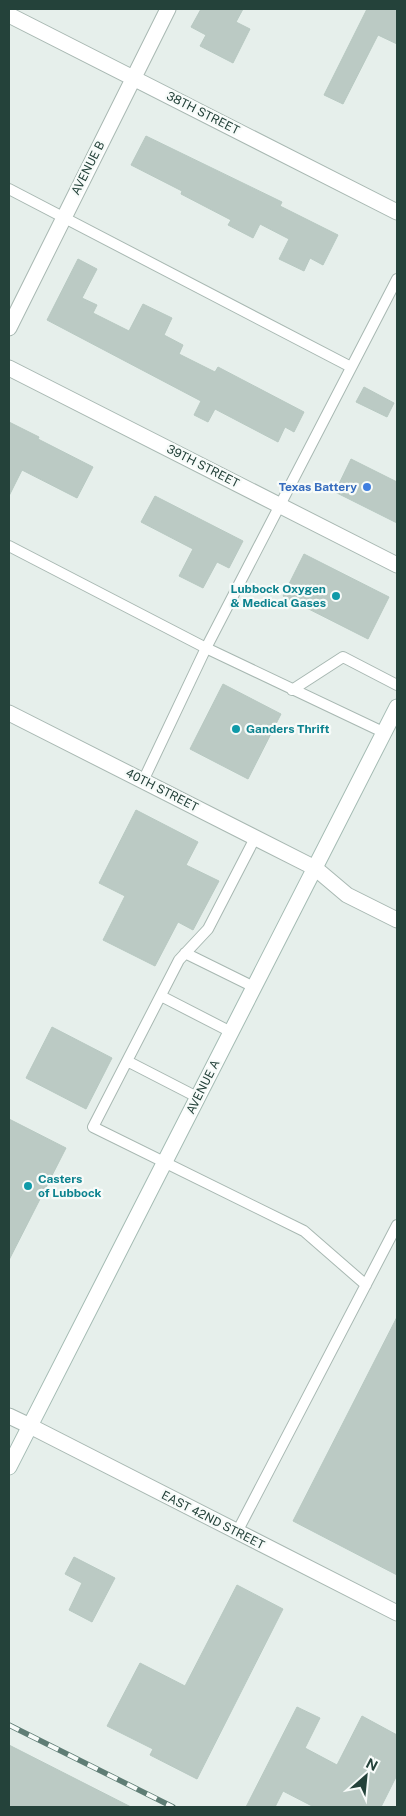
<svg xmlns="http://www.w3.org/2000/svg" width="406" height="1816" viewBox="0 0 406 1816" font-family="'Public Sans',sans-serif">
  <style>
    .building { fill: #bbcac4; stroke: #b8c9c2 }
    .lines { fill: none; stroke-linecap: round; stroke-linejoin: round }
    .service-casing { stroke: #a8b8b2; stroke-width: 12 }
    .minor-casing { stroke: #a8b8b2; stroke-width: 17 }
    .tertiary-casing { stroke: #a8b8b2; stroke-width: 17 }
    .secondary-casing { stroke: #a4bbb3; stroke-width: 17 }
    .service { stroke: #fff; stroke-width: 10 }
    .minor { stroke: #fff; stroke-width: 15 }
    .tertiary { stroke: #fff; stroke-width: 15 }
    .secondary { stroke: #fff; stroke-width: 15 }
    .rail-casing { stroke: #5f7d75; stroke-width: 5.5 }
    .rail { stroke: #f7fbf9; stroke-width: 4; stroke-dasharray: 11; stroke-linecap: butt }
    .shop-dot { fill: #3f7fe0; stroke: #f7fbf9; stroke-width: 2 }
    .culture-dot { fill: #0f9aa8; stroke: #f7fbf9; stroke-width: 2 }
    .labels { text-anchor: middle; dominant-baseline: central; stroke-width: 4.5; stroke-linejoin: round; paint-order: stroke }
    .street-label { font-size: 12px; fill: #24423a; stroke: #f7fbf9 }
    .shop-label { font-size: 12px; font-weight: bold; fill: #366cbe; stroke: #f7fbf9; text-anchor: end }
    .culture-label { font-size: 12px; font-weight: bold; fill: #0d838f; stroke: #f7fbf9; text-anchor: start }
  </style>
  <rect width="100%" height="100%" fill="#e6efeb"/>
  <path class="building" d="M 201,9 L 243,9 L 236,22 L 250,29 L 233,63 L 200,46 L 206,35 L 191,27 Z
    M 367,9 L 397,9 L 397,44 L 378,35 L 343,104 L 324,95 Z
    M 146,136 L 282,202 L 280,206 L 338,235 L 323,265 L 310,258 L 304,271 L 279,259 L 289,239 L 260,224 L 253,238 L 228,225 L 231,220 L 181,194 L 182,191 L 131,165 Z
    M 78,259 L 97,269 L 82,298 L 97,305 L 93,313 L 129,331 L 143,304 L 172,318 L 164,335 L 183,345 L 179,354 L 215,372 L 218,367 L 304,412 L 294,432 L 285,427 L 278,442 L 215,409 L 208,422 L 194,415 L 201,401 L 47,320 Z
    M 364,387 L 394,403 L 387,417 L 356,402 Z
    M 9,422 L 39,437 L 38,439 L 93,467 L 77,498 L 22,470 L 9,496 Z
    M 351,459 L 397,482 L 397,523 L 335,492 Z
    M 155,496 L 243,541 L 229,568 L 217,562 L 203,588 L 179,576 L 193,549 L 141,522 Z
    M 304,554 L 389,597 L 368,639 L 283,596 Z
    M 223,684 L 281,714 L 248,779 L 190,749 Z
    M 136,810 L 198,842 L 186,865 L 219,881 L 193,930 L 178,922 L 155,966 L 103,940 L 125,896 L 99,883 Z
    M 52,1027 L 112,1058 L 86,1109 L 26,1078 Z
    M 9,1119 L 66,1148 L 9,1260 Z
    M 397,1317 L 397,1575 L 293,1521 Z
    M 74,1557 L 115,1578 L 92,1622 L 69,1610 L 82,1583 L 65,1574 Z
    M 237,1585 L 283,1609 L 197,1779 L 150,1755 L 153,1749 L 107,1726 L 140,1663 L 185,1686 Z
    M 297,1707 L 320,1718 L 305,1748 L 337,1765 L 362,1716 L 397,1735 L 397,1775 L 381,1807 L 314,1807 L 283,1791 L 275,1807 L 246,1807 Z
    M 9,1745 L 131,1807 L 9,1807 Z"/>
  <g class="lines">
    <g class="service-casing">
      <path id="service" d="M 9,189 L 351,367
        M 9,546 L 206,648 L 385,733
        M 292,690 L 343,657 L 397,685
        M 143,781 L 206,648 L 397,279
        M 255,838 L 208,929 L 179,960 L 93,1127 L 304,1231 L 366,1285
        M 185,953 L 254,987
        M 161,996 L 231,1032
        M 127,1061 L 197,1097
        M 237,1532 L 397,1225"/>
    </g>
    <g class="minor-casing">
      <path id="minor" d="M 9,15 L 397,212
        M 9,328 L 168,9
        M 9,368 L 397,565
        M 9,713 L 315,868 L 347,895 L 397,920
        M 30,1426 L 397,1613"/>
    </g>
    <g class="tertiary-casing">
      <path id="tertiary" d="M 9,1416 L 30,1426"/>
    </g>
    <g class="secondary-casing">
      <path id="secondary" d="M 9,1467 L 397,707"/>
    </g>
    <use href="#service" class="service"/>
    <use href="#minor" class="minor"/>
    <use href="#tertiary" class="tertiary"/>
    <use href="#secondary" class="secondary"/>
    <g class="rail-casing">
      <path id="rail" d="M 9,1725 L 173,1807"/>
    </g>
    <use href="#rail" class="rail"/>
  </g>
  <circle class="shop-dot" cx="367" cy="487" r="5"/>
  <g class="culture-dot">
    <circle cx="336" cy="596" r="5"/>
    <circle cx="236" cy="729" r="5"/>
    <circle cx="28" cy="1186" r="5"/>
  </g>
  <g class="labels">
    <g class="street-label">
      <text transform="translate(203 113) rotate(27)">38TH STREET</text>
      <text transform="translate(88 168) rotate(-63)">AVENUE B</text>
      <text transform="translate(203 466) rotate(27)">39TH STREET</text>
      <text transform="translate(162 790) rotate(27)">40TH STREET</text>
      <text transform="translate(203 1087) rotate(-63)">AVENUE A</text>
      <text transform="translate(213 1520) rotate(27)">EAST 42ND STREET</text>
    </g>
    <g class="shop-label">
      <text x="357" y="487">Texas Battery</text>
    </g>
    <g class="culture-label">
      <text x="326" y="589" text-anchor="end">Lubbock Oxygen<tspan x="326" dy="14">&amp; Medical Gases</tspan></text>
      <text x="246" y="729">Ganders Thrift</text>
      <text x="38" y="1179">Casters<tspan x="38" dy="14">of Lubbock</tspan></text>
    </g>
  </g>
  <rect width="406" height="1816" fill="none" stroke="#24423a" stroke-width="20"/>
  <g transform="translate(366 1776) rotate(27)" stroke="#f7fbf9" stroke-width="4" paint-order="stroke">
  <path d="M0-4L9 19L0 12L-9 19Z" fill="#24423a"/>
  <text y="-8" font-size="14" font-weight="bold" text-anchor="middle" fill="#24423a">N</text>
  </g>
</svg>
